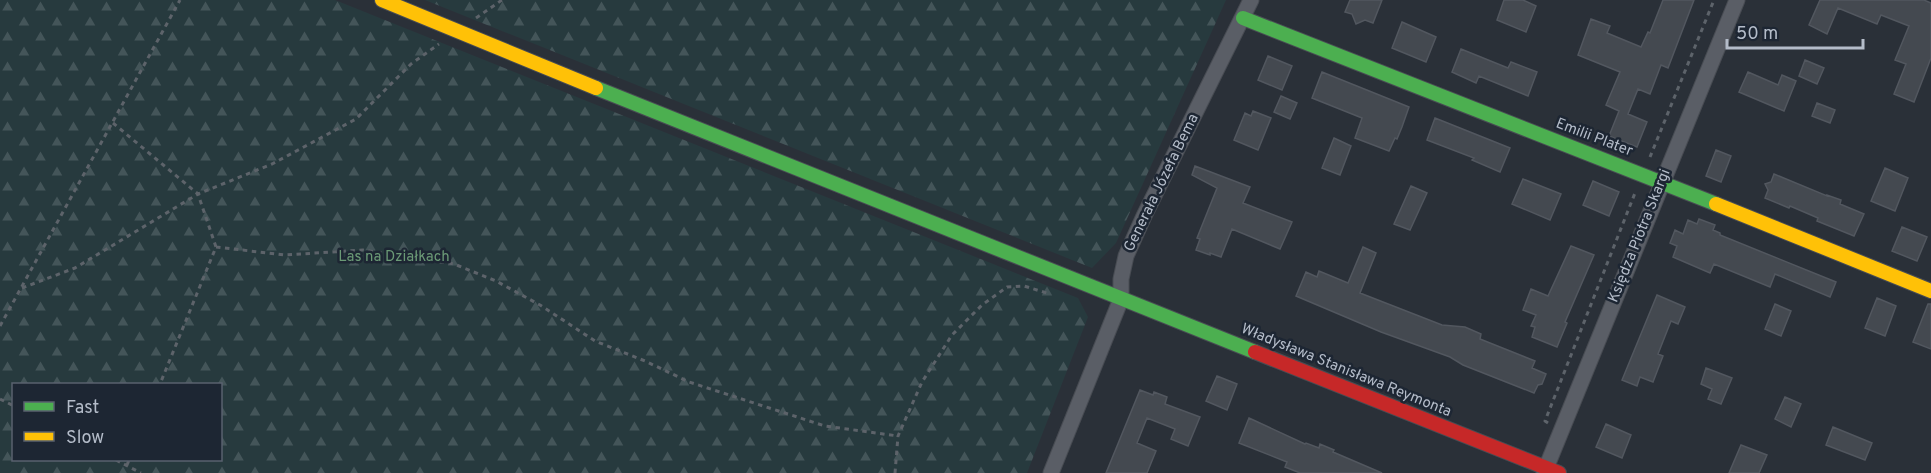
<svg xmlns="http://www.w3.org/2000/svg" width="1931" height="473" viewBox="0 0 1931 473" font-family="Overpass,sans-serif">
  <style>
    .forest { fill: url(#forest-firs); fill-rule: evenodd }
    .building { fill: #444950; stroke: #52575f; stroke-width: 1.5 }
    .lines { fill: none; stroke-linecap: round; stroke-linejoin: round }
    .street-casing { stroke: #484c53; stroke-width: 17 }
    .fast-casing { stroke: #484c53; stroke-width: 16 }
    .slow-casing { stroke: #484c53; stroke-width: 16 }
    .jam-casing { stroke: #484c53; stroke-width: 16 }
    .path { stroke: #5d636a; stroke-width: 3; stroke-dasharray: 4.5 4.5; stroke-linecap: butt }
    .street { stroke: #5a5e66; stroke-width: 15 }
    .fast { stroke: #4caf50; stroke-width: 14 }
    .slow { stroke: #ffc107; stroke-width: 14 }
    .jam { stroke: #c62828; stroke-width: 14 }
    .labels { text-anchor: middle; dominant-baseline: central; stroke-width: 5; stroke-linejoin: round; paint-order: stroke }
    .street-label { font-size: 15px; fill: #b4bcc9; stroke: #1d2633 }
    .park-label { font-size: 15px; fill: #6b9a76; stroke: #1d2633 }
  </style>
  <defs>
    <pattern id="forest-firs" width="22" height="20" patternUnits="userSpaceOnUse" patternTransform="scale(1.5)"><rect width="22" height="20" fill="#273a3e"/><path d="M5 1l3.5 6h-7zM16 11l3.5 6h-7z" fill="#445559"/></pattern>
  </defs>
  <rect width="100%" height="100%" fill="#2a3038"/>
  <path class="forest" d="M 0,0 L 335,0 L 1078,298 L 1088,317 L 1027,473 L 0,473 ZM 220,384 L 220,460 L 14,460 L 14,384 Z
    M 425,0 L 1226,0 L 1116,243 L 1092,268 Z"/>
  <path class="building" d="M 1350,0 L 1382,0 L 1373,23 L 1365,20 L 1356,24 L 1352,14 L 1345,12 Z
    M 1504,0 L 1523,0 L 1536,6 L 1526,32 L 1497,20 Z
    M 1663,0 L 1694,0 L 1668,68 L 1661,65 L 1650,94 L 1638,89 L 1628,114 L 1647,122 L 1637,147 L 1609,136 L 1619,111 L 1606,105 L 1620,72 L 1578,55 L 1591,19 L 1610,26 L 1607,33 L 1641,47 L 1648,32 L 1650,33 Z
    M 1820,0 L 1924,0 L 1931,3 L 1931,58 L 1914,102 L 1894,94 L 1906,64 L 1895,60 L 1909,26 L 1881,15 L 1877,24 L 1838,8 L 1827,34 L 1809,25 Z
    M 1402,22 L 1436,37 L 1426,62 L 1392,48 Z
    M 1461,49 L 1508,68 L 1511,62 L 1537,72 L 1528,96 L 1479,76 L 1476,83 L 1452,72 Z
    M 1268,56 L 1292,66 L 1282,90 L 1258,80 Z
    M 1805,60 L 1824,68 L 1817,84 L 1799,76 Z
    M 1322,72 L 1409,107 L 1402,127 L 1397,139 L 1395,138 L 1389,151 L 1355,138 L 1362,118 L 1312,98 Z
    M 1748,72 L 1778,85 L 1782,75 L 1796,81 L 1784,111 L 1739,92 Z
    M 1281,96 L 1297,103 L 1290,119 L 1274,112 Z
    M 1817,103 L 1835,110 L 1830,123 L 1812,116 Z
    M 1253,111 L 1271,118 L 1258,150 L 1234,140 L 1245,113 L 1251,116 Z
    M 1435,118 L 1510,148 L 1500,172 L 1472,160 L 1474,158 L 1427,140 Z
    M 1334,138 L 1351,146 L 1340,175 L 1322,168 Z
    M 1716,150 L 1731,156 L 1721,182 L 1706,176 Z
    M 1195,166 L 1250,187 L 1243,203 L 1292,222 L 1280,249 L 1232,229 L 1221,257 L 1210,253 L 1210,255 L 1196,250 L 1200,239 L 1197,238 L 1217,188 L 1192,175 Z
    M 1885,168 L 1908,178 L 1895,211 L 1871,201 Z
    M 1774,174 L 1827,196 L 1827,195 L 1841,200 L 1840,204 L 1864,214 L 1854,236 L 1817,221 L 1818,218 L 1790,206 L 1789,208 L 1765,198 L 1768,190 L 1765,184 L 1771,182 Z
    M 1523,179 L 1561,194 L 1550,220 L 1512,204 Z
    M 1593,181 L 1619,192 L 1609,216 L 1583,205 Z
    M 1411,186 L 1427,193 L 1410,230 L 1394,224 Z
    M 1699,219 L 1715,225 L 1713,230 L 1720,233 L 1720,235 L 1836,282 L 1830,297 L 1775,274 L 1770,287 L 1714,264 L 1710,273 L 1673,257 L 1677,246 L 1670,243 L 1675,230 L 1683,234 L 1688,220 L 1697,224 Z
    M 1902,227 L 1927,237 L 1917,261 L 1892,251 Z
    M 1571,246 L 1594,255 L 1565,322 L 1567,323 L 1557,347 L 1532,337 L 1535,327 L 1531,326 L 1536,315 L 1523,310 L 1531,289 L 1548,296 Z
    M 1363,247 L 1376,253 L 1360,293 L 1442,325 L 1465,327 L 1481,334 L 1480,339 L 1535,361 L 1532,368 L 1546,374 L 1542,384 L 1538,385 L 1534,393 L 1463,365 L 1450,357 L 1381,332 L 1296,296 L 1306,272 L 1317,277 L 1319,271 L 1348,283 Z
    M 1657,295 L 1685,307 L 1678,324 L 1671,321 L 1658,354 L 1663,356 L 1653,382 L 1640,377 L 1637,386 L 1622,380 Z
    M 1877,298 L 1896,306 L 1885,336 L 1865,328 Z
    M 1775,304 L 1791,311 L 1781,336 L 1765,329 Z
    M 1928,304 L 1931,304 L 1931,349 L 1913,342 Z
    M 1706,368 L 1732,378 L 1721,404 L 1708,399 L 1712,389 L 1701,384 Z
    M 1217,376 L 1237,384 L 1227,410 L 1206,401 Z
    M 1140,390 L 1153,395 L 1154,392 L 1167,397 L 1165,404 L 1200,417 L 1188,446 L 1171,439 L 1175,429 L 1147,418 L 1137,443 L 1156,451 L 1147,473 L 1106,473 Z
    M 1785,397 L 1801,404 L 1791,427 L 1775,419 Z
    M 1249,418 L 1305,444 L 1306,443 L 1319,448 L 1320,444 L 1334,450 L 1333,452 L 1382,473 L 1300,473 L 1285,467 L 1287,462 L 1239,443 Z
    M 1606,424 L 1631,435 L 1622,458 L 1596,447 Z
    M 1833,427 L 1872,443 L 1865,460 L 1826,445 Z
    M 1741,445 L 1767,455 L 1759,473 L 1729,473 Z"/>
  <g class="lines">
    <g class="street-casing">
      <path id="street" d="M 1051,473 L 1121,299 L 1121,279 L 1126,256 L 1144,216 L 1251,0
        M 1544,473 L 1737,0"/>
    </g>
    <g class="fast-casing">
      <path id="fast" d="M 1243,18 L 1716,204
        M 596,88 L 1255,352"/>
    </g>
    <g class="slow-casing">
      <path id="slow" d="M 382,0 L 596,88
        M 1716,204 L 1931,291"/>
    </g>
    <g class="jam-casing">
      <path id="jam" d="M 1255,352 L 1559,473"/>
    </g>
    <path class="path" d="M 476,18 L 502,0
      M 113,123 L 198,194 L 216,247 L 160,384
      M 1650,157 L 1714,0
      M 216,247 L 285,255 L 363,250 L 454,264 L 496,281 L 540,305 L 595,341 L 645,361 L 689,382 L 825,426 L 898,436
      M 22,288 L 75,268 L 198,194 L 272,164 L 356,119 L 411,64 L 439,44
      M 0,326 L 180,0
      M 0,399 L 14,406
      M 1548,423 L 1545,421 L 1635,193
      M 116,460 L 141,473
      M 127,465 L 129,460
      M 895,473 L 898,436 L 922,382 L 952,335 L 982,305 L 1007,287 L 1024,286 L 1050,294"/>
    <use href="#street" class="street"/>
    <use href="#fast" class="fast"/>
    <use href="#slow" class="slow"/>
    <use href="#jam" class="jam"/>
  </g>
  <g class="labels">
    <g class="street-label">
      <text transform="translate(1594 138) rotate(21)">Emilii Plater</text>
      <text transform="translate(1162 183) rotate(-64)">Generała Józefa Bema</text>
      <text transform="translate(1640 236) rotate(-68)">Księdza Piotra Skargi</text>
      <text transform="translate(1346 371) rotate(22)">Władysława Stanisława Reymonta</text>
    </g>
    <g class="park-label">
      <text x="394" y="257">Las na Działkach</text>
    </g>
  </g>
  <rect x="12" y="383" width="210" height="78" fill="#1d2633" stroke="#59626f" stroke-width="1.5"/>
  <rect x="24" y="402" width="30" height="9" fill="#4caf50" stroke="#59626f" stroke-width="1.5"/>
  <text x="66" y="413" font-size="18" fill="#b4bcc9">Fast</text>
  <rect x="24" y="432" width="30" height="9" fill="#ffc107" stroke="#59626f" stroke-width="1.5"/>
  <text x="66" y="443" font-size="18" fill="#b4bcc9">Slow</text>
  <path d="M1727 39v9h136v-9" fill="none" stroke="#b4bcc9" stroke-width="3"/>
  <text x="1736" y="39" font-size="18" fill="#b4bcc9" stroke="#1d2633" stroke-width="4.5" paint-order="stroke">50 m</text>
</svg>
